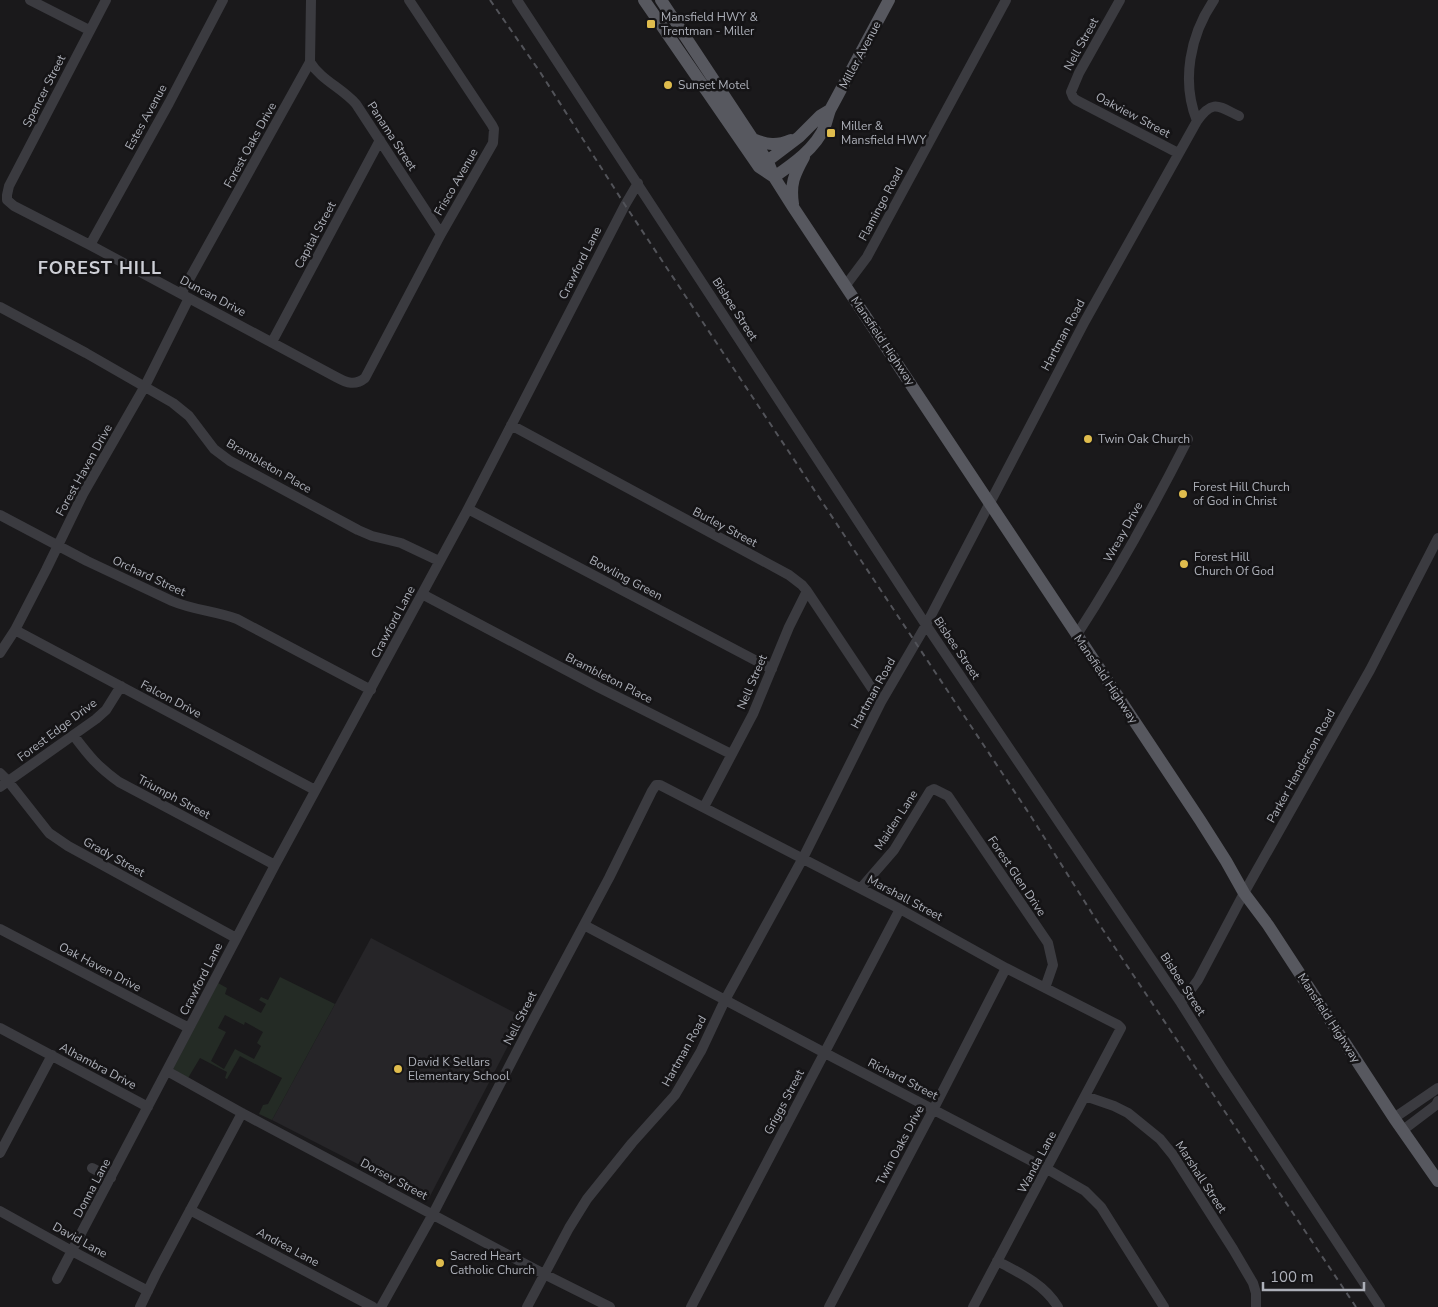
<svg xmlns="http://www.w3.org/2000/svg" width="1438" height="1307" viewBox="0 0 1438 1307" font-family="'Nunito Sans',sans-serif">
  <style>
    .built { fill: #262528 }
    .green { fill: #242b25; fill-rule: evenodd }
    .lines { fill: none; stroke-linecap: round; stroke-linejoin: round }
    .minor { stroke: #3b3b40; stroke-width: 10 }
    .major { stroke: #57585f; stroke-width: 12 }
    .rail { stroke: #525359; stroke-width: 2; stroke-dasharray: 6 5; stroke-linecap: butt }
    .poi-dot { fill: #dfbc4d; stroke: #151416; stroke-width: 2 }
    .labels { text-anchor: middle; dominant-baseline: central; stroke-width: 5; stroke-linejoin: round; paint-order: stroke }
    .poi-label { font-size: 12px; fill: #adb0b9; stroke: #151416; text-anchor: start }
    .street-label { font-size: 12px; fill: #adb0b9; stroke: #151416 }
    .district-label { font-size: 18px; font-weight: bold; letter-spacing: 1px; fill: #cecfd6; stroke: #151416 }
  </style>
  <rect width="100%" height="100%" fill="#1a191b"/>
  <path class="built" d="M 371,938 L 523,1017 L 428,1200 L 272,1120 Z"/>
  <path class="green" d="M 280,977 L 335,1004 L 272,1120 L 259,1114 L 263,1105 L 268,1104 L 282,1078 L 240,1056 L 227,1079 L 225,1078 L 227,1072 L 200,1058 L 188,1078 L 173,1069 L 218,983 L 227,988 L 225,994 L 261,1013 L 266,1004 L 259,1000 L 261,997 L 268,1000 ZM 225,1015 L 244,1025 L 245,1022 L 263,1032 L 257,1043 L 261,1046 L 254,1059 L 235,1049 L 224,1069 L 211,1061 L 226,1032 L 218,1028 Z"/>
  <g class="lines">
    <path class="minor" d="M 30,0 L 89,30
      M 106,0 L 9,186 L 7,195 L 7,200 L 14,206 L 90,245 L 336,377 C 347,383 355,386 365,378 L 441,234 L 493,143 L 494,129 L 492,125 L 409,0
      M 517,0 L 926,625 L 1181,1003 L 1222,1068 L 1380,1307
      M 1120,0 L 1079,73 L 1071,92 L 1073,97 L 1076,100 L 1178,153
      M 310,62 C 321,80 342,88 356,104 L 441,234
      M 1197,121 C 1181,81 1190,35 1214,0
      M 90,245 L 169,103 L 223,0
      M 846,285 L 867,257 L 1006,0
      M 181,294 L 310,62 L 311,0
      M 0,307 L 86,353 L 173,403 L 189,416 L 214,449 L 230,461 L 358,530 L 372,536 L 401,543 L 439,561
      M 272,342 L 380,140
      M 511,425 L 789,575 L 802,585 L 807,591 L 881,702
      M 468,509 L 772,669
      M 0,515 L 87,561 L 172,601 C 193,610 215,611 237,619 L 371,690
      M 422,594 L 598,687 L 731,754
      M 15,630 L 315,790
      M 1076,636 C 1117,573 1154,506 1188,439
      M 0,653 L 15,630 L 46,570 L 83,494 L 145,386 L 189,298
      M 74,736 C 89,756 98,767 119,782 L 275,865
      M 0,773 L 8,781 L 49,833 L 68,846 L 236,938
      M 0,787 L 96,719 L 106,710 L 121,686
      M 704,807 L 753,714 L 789,627 L 807,591
      M 861,888 L 894,850 L 930,791 L 934,789 L 948,796 L 1048,943 L 1053,965 L 1045,988
      M 584,925 L 823,1052 L 1047,1169 L 1085,1191 L 1101,1207 L 1164,1307
      M 0,929 L 189,1028
      M 1181,1003 L 1198,980 L 1244,893 L 1370,670 L 1438,538
      M 0,1028 L 148,1107
      M 167,1071 L 242,1113 L 544,1274 L 610,1307
      M 1085,1096 L 1114,1106 L 1128,1113 L 1160,1139 L 1173,1155 L 1233,1249 L 1253,1283 L 1256,1293 L 1256,1307
      M 1394,1118 L 1438,1088
      M 1403,1130 L 1436,1105 L 1438,1101
      M 0,1153 L 52,1055
      M 92,1168 L 111,1178
      M 190,1210 L 373,1307
      M 0,1211 L 72,1251 L 148,1291
      M 997,1261 C 1020,1273 1044,1284 1058,1307
      M 57,1279 L 275,865 L 468,509 L 625,205 L 638,183
      M 140,1307 L 156,1274 L 242,1113
      M 381,1307 L 433,1214 L 531,1024 L 609,878 L 652,791 L 656,785 L 660,785 L 900,909 L 1006,968 L 1118,1025 L 1121,1028 L 973,1307
      M 527,1307 L 569,1228 L 587,1199 L 632,1143 L 675,1095 L 701,1051 L 725,1000 L 803,858 L 881,702 L 926,625 L 1085,321 L 1197,121 C 1213,99 1218,106 1239,116
      M 691,1307 L 900,909
      M 829,1307 L 933,1110 L 1006,968"/>
    <path class="major" d="M 644,0 L 759,167 L 774,177
      M 661,0 L 768,162 L 774,177 L 793,207 L 1200,820 L 1226,861 L 1244,893 L 1268,925 L 1394,1118 L 1438,1181
      M 753,139 C 767,145 777,146 791,140
      M 762,165 L 799,137 L 820,116 L 830,110
      M 774,177 C 793,164 816,148 825,126 C 827,121 828,115 830,110 L 889,0
      M 793,204 C 790,184 794,175 804,157"/>
    <path class="rail" d="M 490,0 L 540,72 L 625,205 L 1032,818 L 1095,918 L 1356,1307"/>
  </g>
  <g class="poi-dot">
    <rect x="646" y="19" width="10" height="10" rx="2.5"/>
    <circle cx="668" cy="85" r="5"/>
    <rect x="826" y="128" width="10" height="10" rx="2.5"/>
    <circle cx="1088" cy="439" r="5"/>
    <circle cx="1183" cy="494" r="5"/>
    <circle cx="1184" cy="564" r="5"/>
    <circle cx="398" cy="1069" r="5"/>
    <circle cx="440" cy="1263" r="5"/>
  </g>
  <g class="labels">
    <g class="poi-label">
      <text x="661" y="17">Mansfield HWY &amp;<tspan x="661" dy="14">Trentman - Miller</tspan></text>
      <text x="678" y="85">Sunset Motel</text>
      <text x="841" y="126">Miller &amp;<tspan x="841" dy="14">Mansfield HWY</tspan></text>
      <text x="1098" y="439">Twin Oak Church</text>
      <text x="1193" y="487">Forest Hill Church<tspan x="1193" dy="14">of God in Christ</tspan></text>
      <text x="1194" y="557">Forest Hill<tspan x="1194" dy="14">Church Of God</tspan></text>
      <text x="408" y="1062">David K Sellars<tspan x="408" dy="14">Elementary School</tspan></text>
      <text x="450" y="1256">Sacred Heart<tspan x="450" dy="14">Catholic Church</tspan></text>
    </g>
    <g class="street-label">
      <text transform="translate(1081 44) rotate(-61)">Nell Street</text>
      <text transform="translate(860 55) rotate(-62)">Miller Avenue</text>
      <text transform="translate(44 91) rotate(-63)">Spencer Street</text>
      <text transform="translate(1133 115) rotate(28)">Oakview Street</text>
      <text transform="translate(146 117) rotate(-61)">Estes Avenue</text>
      <text transform="translate(392 136) rotate(57)">Panama Street</text>
      <text transform="translate(250 145) rotate(-61)">Forest Oaks Drive</text>
      <text transform="translate(456 182) rotate(-60)">Frisco Avenue</text>
      <text transform="translate(881 204) rotate(-62)">Flamingo Road</text>
      <text transform="translate(315 235) rotate(-62)">Capital Street</text>
      <text transform="translate(580 263) rotate(-63)">Crawford Lane</text>
      <text transform="translate(213 296) rotate(28)">Duncan Drive</text>
      <text transform="translate(735 309) rotate(57)">Bisbee Street</text>
      <text transform="translate(1063 335) rotate(-62)">Hartman Road</text>
      <text transform="translate(883 341) rotate(56)">Mansfield Highway</text>
      <text transform="translate(269 466) rotate(30)">Brambleton Place</text>
      <text transform="translate(84 470) rotate(-61)">Forest Haven Drive</text>
      <text transform="translate(725 527) rotate(28)">Burley Street</text>
      <text transform="translate(1123 532) rotate(-61)">Wreay Drive</text>
      <text transform="translate(149 576) rotate(25)">Orchard Street</text>
      <text transform="translate(626 578) rotate(28)">Bowling Green</text>
      <text transform="translate(393 622) rotate(-62)">Crawford Lane</text>
      <text transform="translate(957 648) rotate(56)">Bisbee Street</text>
      <text transform="translate(609 678) rotate(27)">Brambleton Place</text>
      <text transform="translate(1106 679) rotate(56)">Mansfield Highway</text>
      <text transform="translate(752 682) rotate(-67)">Nell Street</text>
      <text transform="translate(873 693) rotate(-61)">Hartman Road</text>
      <text transform="translate(171 699) rotate(28)">Falcon Drive</text>
      <text transform="translate(57 730) rotate(-37)">Forest Edge Drive</text>
      <text transform="translate(1301 766) rotate(-61)">Parker Henderson Road</text>
      <text transform="translate(174 797) rotate(28)">Triumph Street</text>
      <text transform="translate(896 820) rotate(-57)">Maiden Lane</text>
      <text transform="translate(114 857) rotate(29)">Grady Street</text>
      <text transform="translate(1017 876) rotate(56)">Forest Glen Drive</text>
      <text transform="translate(905 898) rotate(28)">Marshall Street</text>
      <text transform="translate(100 967) rotate(28)">Oak Haven Drive</text>
      <text transform="translate(201 979) rotate(-63)">Crawford Lane</text>
      <text transform="translate(1183 984) rotate(57)">Bisbee Street</text>
      <text transform="translate(520 1018) rotate(-63)">Nell Street</text>
      <text transform="translate(1329 1018) rotate(57)">Mansfield Highway</text>
      <text transform="translate(684 1051) rotate(-61)">Hartman Road</text>
      <text transform="translate(98 1066) rotate(28)">Alhambra Drive</text>
      <text transform="translate(903 1079) rotate(27)">Richard Street</text>
      <text transform="translate(784 1102) rotate(-62)">Griggs Street</text>
      <text transform="translate(900 1145) rotate(-62)">Twin Oaks Drive</text>
      <text transform="translate(1037 1162) rotate(-62)">Wanda Lane</text>
      <text transform="translate(1201 1177) rotate(57)">Marshall Street</text>
      <text transform="translate(394 1179) rotate(28)">Dorsey Street</text>
      <text transform="translate(92 1188) rotate(-62)">Donna Lane</text>
      <text transform="translate(80 1240) rotate(29)">David Lane</text>
      <text transform="translate(288 1247) rotate(28)">Andrea Lane</text>
    </g>
    <g class="district-label">
      <text x="100" y="268">FOREST HILL</text>
    </g>
  </g>
  <path d="M1263 1282v8h101v-8" fill="none" stroke="#adb0b9" stroke-width="2.5"/>
  <text x="1270" y="1282" font-size="15" fill="#adb0b9" stroke="#151416" stroke-width="4" paint-order="stroke">100 m</text>
</svg>
